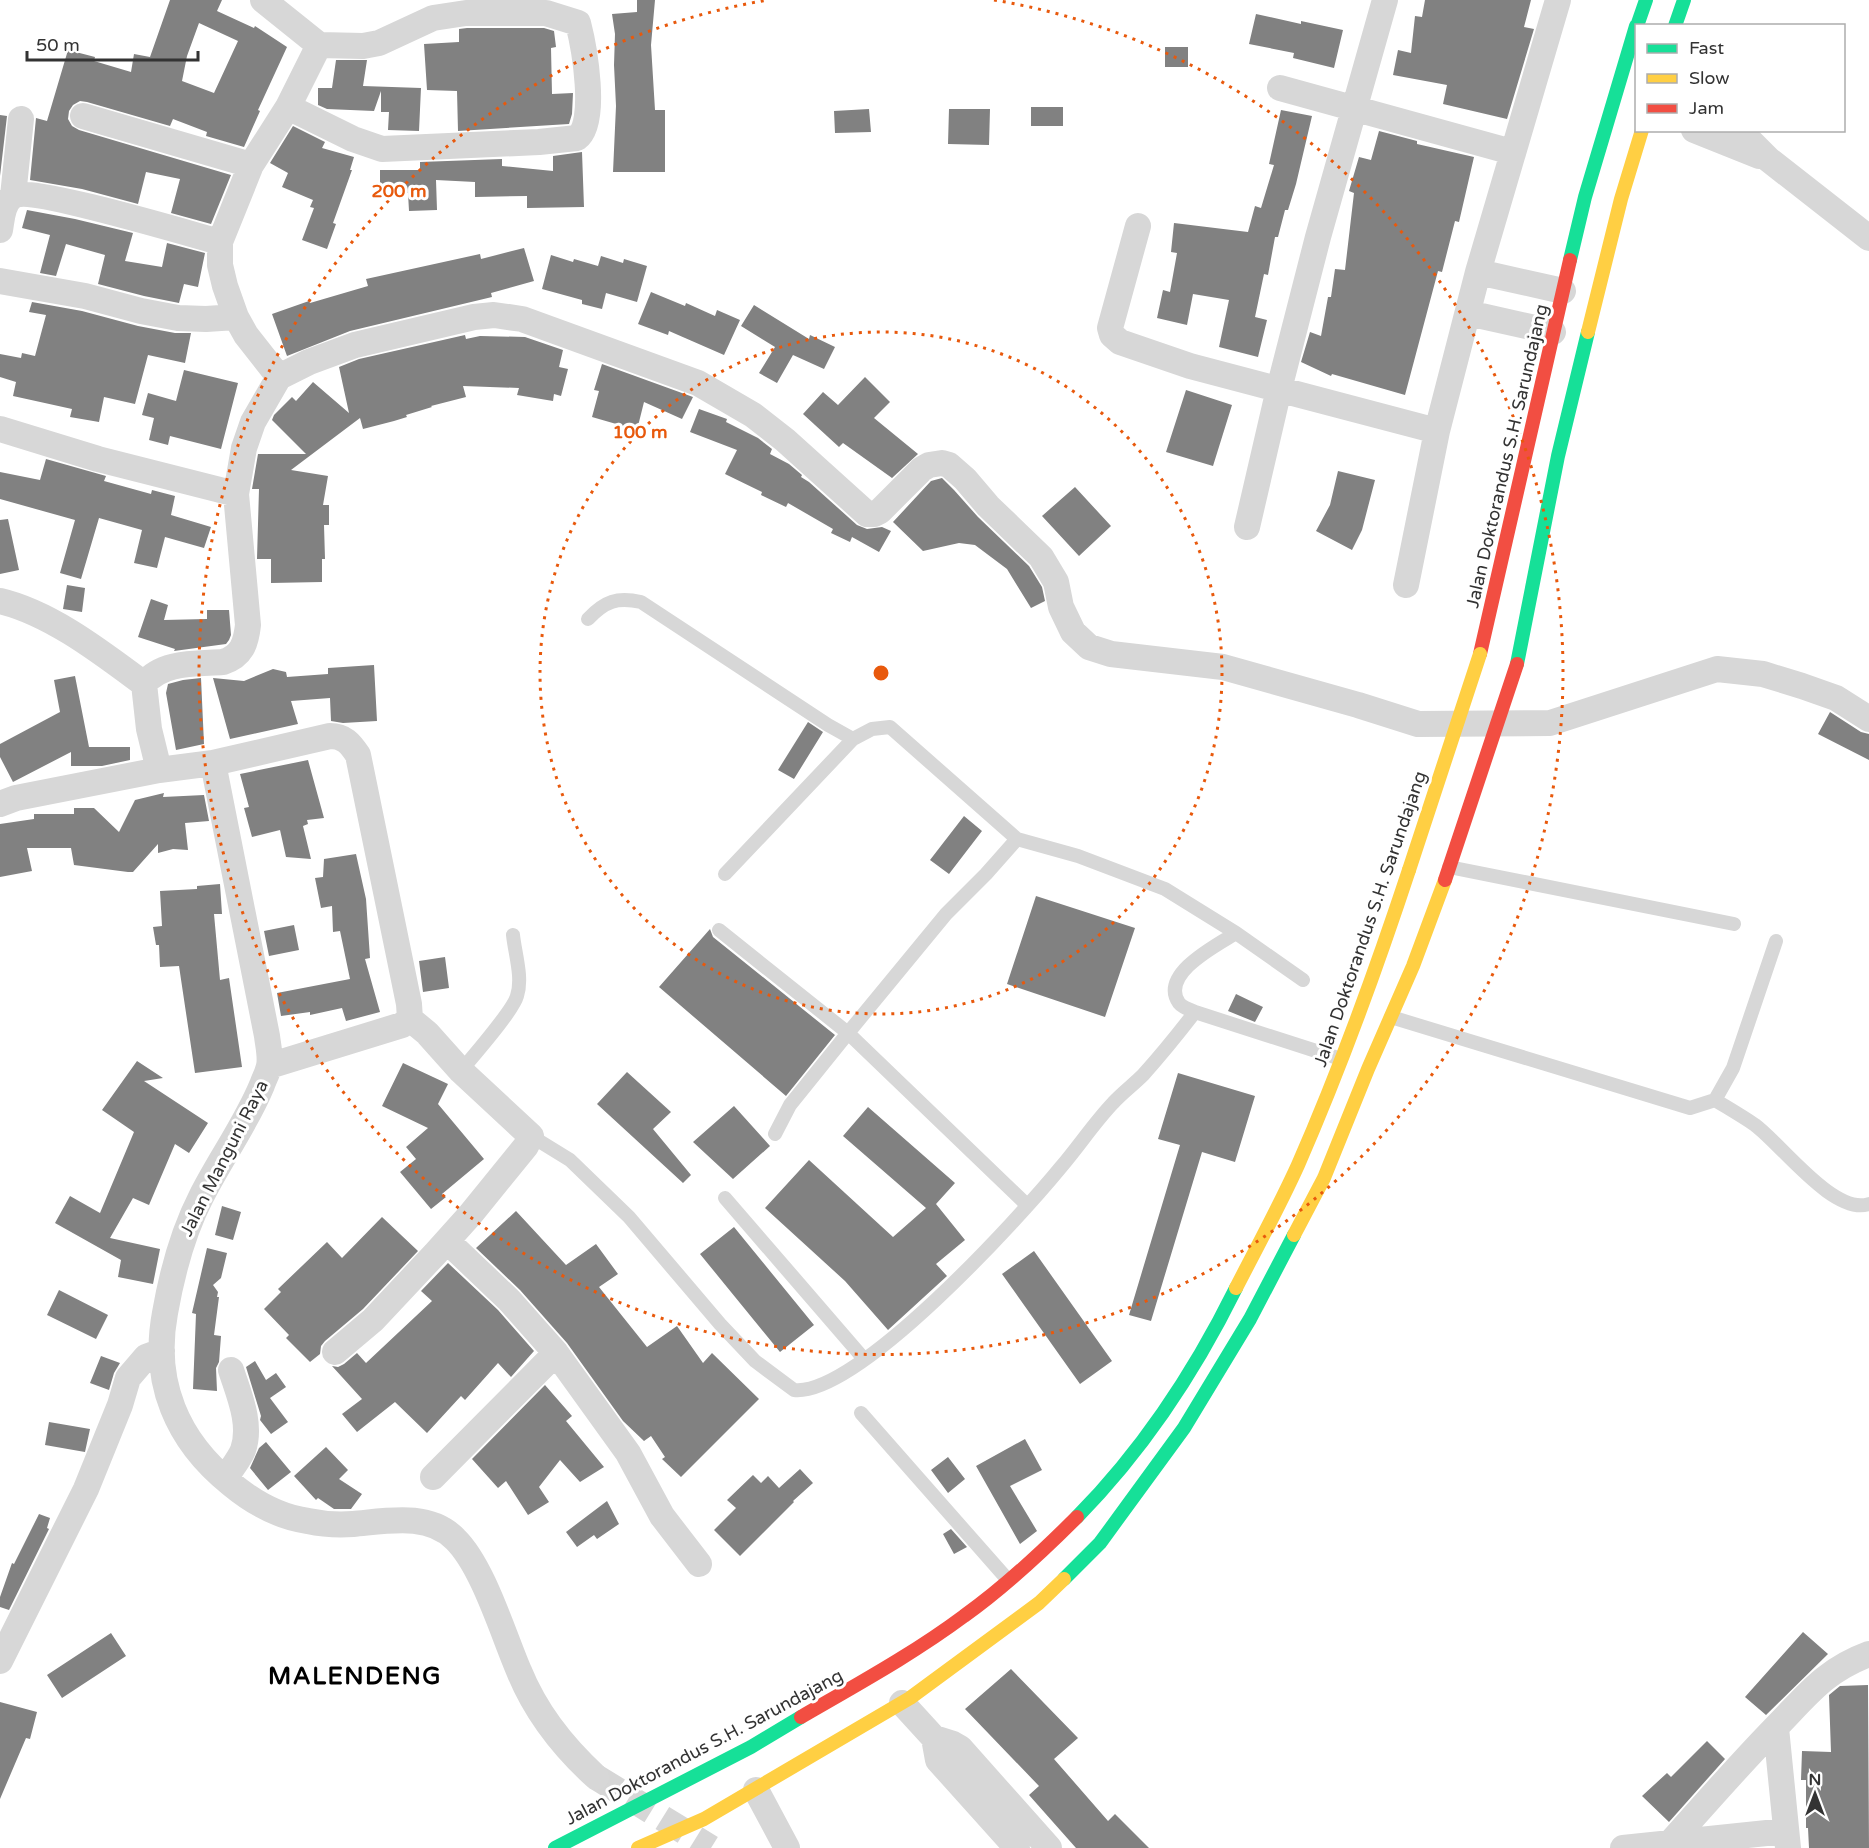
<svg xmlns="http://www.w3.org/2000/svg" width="1869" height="1848" viewBox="0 0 1869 1848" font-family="'Varela Round',sans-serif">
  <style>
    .building { fill: #818181; fill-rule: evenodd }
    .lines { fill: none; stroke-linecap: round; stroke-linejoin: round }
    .street-tunnel { stroke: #d6d6d6; stroke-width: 26; stroke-dasharray: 26 13; stroke-linecap: butt }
    .lane { stroke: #d7d7d7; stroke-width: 14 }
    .street { stroke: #d7d7d7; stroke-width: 26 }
    .fast { stroke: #16e098; stroke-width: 14 }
    .slow { stroke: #ffcf43; stroke-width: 14 }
    .jam { stroke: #f24e42; stroke-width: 14 }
    .slow-bridge { stroke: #ffcf43; stroke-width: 14 }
    .jam-bridge { stroke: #f24e42; stroke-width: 14 }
    .ring { fill: none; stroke: #e8590c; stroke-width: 3; stroke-dasharray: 3 6 }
    .labels { text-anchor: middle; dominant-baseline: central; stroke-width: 6; stroke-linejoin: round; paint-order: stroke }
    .street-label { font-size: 18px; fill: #333; stroke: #fff }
    .district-label { font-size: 24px; font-weight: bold; letter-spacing: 1.5px; fill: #000; stroke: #fff }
    .centre { fill: #e8590c; stroke: #fff; stroke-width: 3 }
    .ring-label { font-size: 18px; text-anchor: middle; font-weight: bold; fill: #e8590c; stroke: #fff; stroke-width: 6; stroke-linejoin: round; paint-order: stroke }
  </style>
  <rect width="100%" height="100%" fill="#fff"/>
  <path class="building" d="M 170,0 L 222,0 L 217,11 L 254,28 L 255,26 L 287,47 L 258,110 L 260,111 L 244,147 L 206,136 L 207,132 L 173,119 L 170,126 L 87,102 L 80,101 L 73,105 L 69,111 L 68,119 L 72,126 L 79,130 L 231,175 L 211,224 L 171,213 L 180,179 L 146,172 L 138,204 L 82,189 L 30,180 L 36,118 L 47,121 L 68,50 L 95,57 L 94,61 L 131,72 L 134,54 L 150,57 ZM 199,23 L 238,41 L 214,93 L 182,81 L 187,56 Z
    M 637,0 L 655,0 L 651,45 L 655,110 L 665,110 L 665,172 L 613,172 L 616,106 L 614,65 L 615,34 L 612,14 L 637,12 Z
    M 1425,0 L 1531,0 L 1524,27 L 1534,29 L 1507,119 L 1443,104 L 1447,85 L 1393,75 L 1398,50 L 1411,53 L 1415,16 L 1422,17 Z
    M 1256,14 L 1301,24 L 1301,21 L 1343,30 L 1334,68 L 1293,58 L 1294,53 L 1249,44 Z
    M 467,28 L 544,28 L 554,31 L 556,47 L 551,48 L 552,94 L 573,93 L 572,114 L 569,124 L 458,131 L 457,91 L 427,90 L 424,44 L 459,42 L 459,29 Z
    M 1165,47 L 1188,47 L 1188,67 L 1165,67 Z
    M 336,60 L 367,60 L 363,86 L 421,88 L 419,131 L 388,130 L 389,112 L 381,112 L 381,91 L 374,111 L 327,109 L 318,105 L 318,88 L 332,88 Z
    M 1031,107 L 1063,107 L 1063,126 L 1031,126 Z
    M 869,109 L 871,132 L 835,133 L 834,111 Z
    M 949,109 L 990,109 L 989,145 L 948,144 Z
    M 1281,110 L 1312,116 L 1296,184 L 1288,210 L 1285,210 L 1278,237 L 1275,237 L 1268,275 L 1264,274 L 1255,317 L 1267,320 L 1258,357 L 1219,347 L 1229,300 L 1193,294 L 1187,325 L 1157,318 L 1163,290 L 1170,292 L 1177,253 L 1171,252 L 1174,223 L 1248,232 L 1255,206 L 1261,208 L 1274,165 L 1269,164 Z
    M 0,115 L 7,116 L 0,176 Z
    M 293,126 L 325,142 L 322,148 L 354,157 L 350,170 L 352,170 L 333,223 L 336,224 L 327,249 L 302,240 L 314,208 L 310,207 L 313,200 L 282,187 L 288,173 L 270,163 Z
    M 1379,131 L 1417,141 L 1417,144 L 1474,157 L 1459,222 L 1455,221 L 1442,272 L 1438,271 L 1405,395 L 1332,374 L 1331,376 L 1301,362 L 1310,332 L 1321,336 L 1328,297 L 1331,297 L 1335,269 L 1345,270 L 1354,193 L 1349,191 L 1359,157 L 1371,160 Z
    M 582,152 L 584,207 L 527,208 L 527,196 L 475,197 L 475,182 L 436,180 L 437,210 L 409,211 L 408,193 L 380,192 L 380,170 L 420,170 L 420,162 L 502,159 L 502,166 L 553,171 L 553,156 Z
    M 27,210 L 75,219 L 133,233 L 125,261 L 162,267 L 167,243 L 205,253 L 198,287 L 184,284 L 179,303 L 144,296 L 98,284 L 105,255 L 66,244 L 56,276 L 40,273 L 50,235 L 22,228 Z
    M 524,248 L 534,281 L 491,293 L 492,297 L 350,331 L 287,356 L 272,314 L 309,301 L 310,303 L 368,286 L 366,279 L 480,254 L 481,259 Z
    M 551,255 L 573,262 L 574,259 L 598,266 L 601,256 L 623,263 L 624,259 L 647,266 L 637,302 L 606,293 L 602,309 L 582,304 L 582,300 L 542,289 Z
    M 651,292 L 685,306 L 686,303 L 715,316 L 717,310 L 740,320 L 724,355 L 669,331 L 668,335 L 638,324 Z
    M 32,302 L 82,311 L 138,326 L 175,333 L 191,333 L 185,363 L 148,355 L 135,404 L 104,397 L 99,422 L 70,417 L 72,409 L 13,396 L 16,382 L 0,377 L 0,354 L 21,358 L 22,353 L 35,356 L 46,315 L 29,312 Z
    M 754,305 L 809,339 L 810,335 L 835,347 L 824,369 L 793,355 L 777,383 L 759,373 L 775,347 L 741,326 Z
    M 465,335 L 466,339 L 480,336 L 525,337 L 563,350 L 559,367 L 568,369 L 561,396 L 554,394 L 553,401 L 517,395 L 519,388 L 463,386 L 466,397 L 431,406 L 432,407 L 406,415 L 407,417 L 394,421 L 363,429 L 360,418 L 291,470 L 328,476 L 323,505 L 329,505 L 329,525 L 324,525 L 325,559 L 322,559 L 322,582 L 271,583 L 271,559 L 257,559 L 259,489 L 252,489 L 258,454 L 306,454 L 272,420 L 274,415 L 292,397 L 296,401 L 313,382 L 349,413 L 339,367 L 359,359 Z
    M 602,364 L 693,397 L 682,419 L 644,402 L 637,430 L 592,417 L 599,391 L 594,390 Z
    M 184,370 L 238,383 L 221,449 L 170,436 L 168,445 L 149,440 L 154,418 L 142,415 L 148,393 L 176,401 Z
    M 865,377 L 890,402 L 874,418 L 918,454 L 892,478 L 843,443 L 839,447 L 803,414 L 823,392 L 838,405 Z
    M 1186,390 L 1232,405 L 1213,466 L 1166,452 Z
    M 699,409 L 727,419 L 726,422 L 758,438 L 772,449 L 770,454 L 789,464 L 802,475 L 801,477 L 809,482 L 857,525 L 867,529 L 882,527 L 891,531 L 879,552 L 852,537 L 850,542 L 831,533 L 833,529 L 788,503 L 786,507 L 761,495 L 762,492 L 725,474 L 737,450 L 690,432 Z
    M 46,459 L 106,476 L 104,481 L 151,494 L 152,490 L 175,496 L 171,515 L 211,527 L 204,548 L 165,537 L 157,568 L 134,563 L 142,530 L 99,518 L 81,579 L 60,573 L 75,520 L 0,499 L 0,472 L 40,480 Z
    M 1338,471 L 1375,480 L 1362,530 L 1352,550 L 1316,531 L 1330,505 Z
    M 942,478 L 954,490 L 978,517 L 1029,566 L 1042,587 L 1045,601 L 1031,608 L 1007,569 L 975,545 L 959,543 L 923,551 L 893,522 L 931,481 Z
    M 1075,487 L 1111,526 L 1079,556 L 1042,516 Z
    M 8,519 L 19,570 L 0,574 L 0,520 Z
    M 67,585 L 85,588 L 82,612 L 63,609 Z
    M 151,599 L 168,605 L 164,620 L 207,619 L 207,610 L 229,610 L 231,635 L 229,640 L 226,644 L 174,651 L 175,649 L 138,637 Z
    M 374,665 L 377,721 L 343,723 L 331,721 L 330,698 L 291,701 L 298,724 L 230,739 L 213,678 L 244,681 L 273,669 L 286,672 L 287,677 L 328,674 L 328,668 Z
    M 75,676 L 89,747 L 130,747 L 130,760 L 102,766 L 71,766 L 71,752 L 13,782 L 0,757 L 0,744 L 60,712 L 54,680 Z
    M 201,678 L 204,744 L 176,750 L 166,693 L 168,684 L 183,680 Z
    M 1830,712 L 1861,732 L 1869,734 L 1869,760 L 1818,734 Z
    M 808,722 L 823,732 L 794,779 L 778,770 Z
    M 308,760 L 324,818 L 307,820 L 308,824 L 303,826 L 311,859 L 286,857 L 280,830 L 252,837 L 244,808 L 249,807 L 240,774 Z
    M 164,793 L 163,797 L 204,795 L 209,821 L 185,823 L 188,850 L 173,849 L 158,853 L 158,844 L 133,872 L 128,872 L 74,865 L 71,848 L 27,848 L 32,871 L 0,877 L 0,824 L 34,819 L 34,814 L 74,814 L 74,808 L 94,808 L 119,832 L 135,800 Z
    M 964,816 L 982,831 L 949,874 L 930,860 Z
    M 356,854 L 366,899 L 370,958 L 365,959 L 380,1012 L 346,1021 L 342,1008 L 310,1015 L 310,1012 L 281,1016 L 277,993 L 350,979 L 340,931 L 333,932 L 332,906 L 321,908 L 315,878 L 323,877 L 324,859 Z
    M 220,884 L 222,914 L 214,914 L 220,980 L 229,978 L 242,1067 L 195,1073 L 179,966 L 160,967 L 159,945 L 156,945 L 153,927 L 162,926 L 160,891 L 197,889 L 197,886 Z
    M 1036,896 L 1135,928 L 1105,1017 L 1007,984 Z
    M 294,925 L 299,950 L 269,956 L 264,931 Z
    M 710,929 L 713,937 L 835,1035 L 786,1096 L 659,987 Z
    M 445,957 L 449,988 L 423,992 L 419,961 Z
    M 1236,994 L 1263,1007 L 1255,1022 L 1228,1011 Z
    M 137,1061 L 163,1078 L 144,1081 L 208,1123 L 189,1153 L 175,1144 L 149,1205 L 133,1198 L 110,1238 L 160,1249 L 153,1284 L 118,1277 L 121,1260 L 55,1223 L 70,1196 L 100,1213 L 134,1132 L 102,1110 Z
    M 403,1063 L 448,1084 L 438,1104 L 484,1159 L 442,1194 L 446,1197 L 431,1209 L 400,1172 L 416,1159 L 406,1147 L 428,1128 L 382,1106 Z
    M 627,1072 L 671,1112 L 653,1129 L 691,1175 L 683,1183 L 597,1104 Z
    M 1178,1073 L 1255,1096 L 1235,1162 L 1202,1152 L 1151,1321 L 1129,1315 L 1180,1145 L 1158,1139 Z
    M 734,1106 L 770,1146 L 733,1179 L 693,1142 Z
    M 868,1107 L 955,1183 L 936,1204 L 965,1240 L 936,1264 L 947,1276 L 888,1330 L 845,1281 L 765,1208 L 809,1160 L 893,1237 L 926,1208 L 843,1136 Z
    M 222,1206 L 241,1212 L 233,1240 L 215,1235 Z
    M 516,1211 L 566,1265 L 596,1244 L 618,1274 L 599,1287 L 647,1347 L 677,1326 L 703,1363 L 712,1353 L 759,1399 L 681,1477 L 662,1459 L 665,1457 L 651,1436 L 644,1441 L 623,1421 L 567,1343 L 520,1290 L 476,1248 Z
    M 382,1217 L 418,1251 L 363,1309 L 325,1341 L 321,1346 L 320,1354 L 310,1362 L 286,1338 L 289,1335 L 264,1309 L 281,1292 L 278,1289 L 327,1242 L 342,1258 Z
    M 734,1227 L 814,1325 L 780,1352 L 700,1254 Z
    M 207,1248 L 227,1253 L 221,1278 L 213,1285 L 218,1292 L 217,1297 L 219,1297 L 214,1335 L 221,1336 L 219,1362 L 216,1368 L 217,1391 L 193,1389 L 196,1314 L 192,1313 Z
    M 1034,1251 L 1112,1361 L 1080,1384 L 1002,1274 Z
    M 448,1263 L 498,1310 L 534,1351 L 511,1377 L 498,1363 L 465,1400 L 461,1396 L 427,1433 L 395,1402 L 357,1432 L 342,1414 L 362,1399 L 332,1366 L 338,1367 L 344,1364 L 357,1353 L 366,1363 L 432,1301 L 421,1291 Z
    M 59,1290 L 108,1315 L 96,1339 L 47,1315 Z
    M 101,1356 L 120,1363 L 114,1373 L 109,1390 L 90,1383 Z
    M 255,1361 L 266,1380 L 276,1373 L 286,1387 L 270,1398 L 288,1422 L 271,1434 L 260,1420 L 261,1416 L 246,1367 Z
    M 545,1385 L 572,1416 L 566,1421 L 604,1467 L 580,1482 L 560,1460 L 539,1487 L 549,1502 L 528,1515 L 506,1481 L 498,1488 L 472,1459 Z
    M 49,1422 L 90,1429 L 85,1452 L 45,1445 Z
    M 1025,1439 L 1042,1470 L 1010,1486 L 1037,1531 L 1020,1544 L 976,1466 Z
    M 266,1442 L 291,1472 L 268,1490 L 250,1468 L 259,1448 Z
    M 326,1447 L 348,1470 L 339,1479 L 362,1494 L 351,1509 L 334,1509 L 318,1498 L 316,1500 L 294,1476 Z
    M 948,1457 L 965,1479 L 948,1493 L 931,1470 Z
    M 800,1469 L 813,1483 L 793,1501 L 794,1502 L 740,1556 L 714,1530 L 736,1508 L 727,1500 L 753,1475 L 761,1483 L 768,1476 L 779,1488 Z
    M 607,1501 L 619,1524 L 597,1539 L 594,1535 L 577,1547 L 566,1532 Z
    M 39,1514 L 50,1518 L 47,1528 L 49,1529 L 9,1610 L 0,1607 L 0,1597 L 12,1563 L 14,1564 Z
    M 951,1529 L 967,1547 L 954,1554 L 943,1534 Z
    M 1803,1632 L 1828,1654 L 1766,1715 L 1745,1697 Z
    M 111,1633 L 126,1656 L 62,1698 L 47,1675 Z
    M 1011,1669 L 1078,1738 L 1054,1759 L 1108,1821 L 1115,1814 L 1149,1848 L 1076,1848 L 1029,1795 L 1039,1786 L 965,1709 Z
    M 1868,1685 L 1869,1848 L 1809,1848 L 1808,1828 L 1806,1828 L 1806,1780 L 1801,1780 L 1802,1751 L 1831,1752 L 1829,1695 L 1840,1686 Z
    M 0,1702 L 37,1712 L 30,1739 L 26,1738 L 0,1799 Z
    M 1707,1741 L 1725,1759 L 1669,1822 L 1642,1796 L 1667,1773 L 1671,1777 Z"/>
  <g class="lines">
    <path class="street-tunnel" d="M 596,1777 L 711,1848"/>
    <path class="lane" d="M 588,619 C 605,601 617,597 641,602 L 828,725 L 853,739 L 872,729 L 890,727 L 1017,839
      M 1449,867 L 1734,924
      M 725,874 L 853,739
      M 719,930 L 848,1033 L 1027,1205
      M 1195,1012 C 1190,1010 1182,1007 1179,1003 C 1159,974 1217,945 1236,933
      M 1391,1017 L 1690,1108 L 1715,1100 L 1733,1068 L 1776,941
      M 461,1071 C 473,1056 513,1011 517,996 C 523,978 515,954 513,935
      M 1715,1100 C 1728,1108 1742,1116 1755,1125 C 1781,1144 1834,1216 1869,1204
      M 775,1134 L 790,1105 L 848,1033 L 946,914 L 986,874 L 1017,839 L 1078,856 L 1165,889 L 1236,933 L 1303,980
      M 531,1136 L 570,1160 L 629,1217 L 720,1324 L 755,1361 L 794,1390 C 857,1397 1020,1217 1061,1167 C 1079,1146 1094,1123 1113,1103 C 1122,1093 1133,1085 1143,1075 C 1161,1055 1178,1034 1195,1012 L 1341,1059
      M 725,1198 L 864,1359
      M 861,1413 L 1008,1580"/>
    <path class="street" d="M 263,0 L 319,45
      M 1280,88 L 1512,152
      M 83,116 L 251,165
      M 1694,130 L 1759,156
      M 1739,130 L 1768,159 L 1869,238
      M 13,196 L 21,119
      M 1138,226 L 1110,328 L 1112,335 L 1120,342 L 1190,366 L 1437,431 L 1478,272 L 1558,0
      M 0,230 C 2,219 2,203 13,196 C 31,186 190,234 220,242
      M 1478,272 L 1563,291
      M 0,281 L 85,296 L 141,311 L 178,318 L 206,319 L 236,317
      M 1468,313 L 1553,332
      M 279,377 L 246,335 L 236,317 L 225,286 L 220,265 L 220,242 L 251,165 L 288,107 L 319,45 L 363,46 L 379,43 L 433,18 L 466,13 L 546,13 L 578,23 C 584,46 598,123 577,138 L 539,142 L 382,149 L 353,139 L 288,107
      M 0,429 L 98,459 L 236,494
      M 1247,527 L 1279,389 L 1318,237 L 1385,0
      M 1406,585 L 1437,431
      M 0,601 C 51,613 102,653 144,684
      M 213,763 L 330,736 C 344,736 350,743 358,755 L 409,1004 L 410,1019 L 402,1025 L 269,1066
      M 159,770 L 149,729 L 144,684 C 162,661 196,664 223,662 C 242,656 246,643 248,625 L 236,494 L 244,448 L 253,422 L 279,377 L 309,362 L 355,345 L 474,317 L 494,315 L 522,319 L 698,383 L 753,415 L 785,440 L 867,514 L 874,514 L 880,511 L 922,469 L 929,465 L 942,463 L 949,465 L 965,479 L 988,506 L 1041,557 L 1056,582 L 1061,607 L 1073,632 L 1089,647 L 1111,654 L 1223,667 L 1358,705 L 1418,724 L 1550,723 L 1717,669 L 1763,674 L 1802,686 L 1836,698 L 1869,719
      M 0,804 L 16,798 L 159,770 L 213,763 L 267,1036 C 268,1045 271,1057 269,1066 C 268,1072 264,1079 262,1085 C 246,1124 220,1159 201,1197 C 182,1234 172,1273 165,1313 C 152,1382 177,1441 231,1484 C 254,1503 278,1517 308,1521 C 322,1524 339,1525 353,1524 C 387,1521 429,1512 455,1539 C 483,1566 503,1634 519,1671 C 536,1713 562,1746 596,1777
      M 447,1241 L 509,1300 L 556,1353 L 628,1453 L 662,1516 L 699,1564
      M 335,1352 L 373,1320 L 435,1254 L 470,1215 L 526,1146 L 531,1136 L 461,1071 L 427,1033 L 410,1019
      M 433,1477 L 556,1353
      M 225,1479 C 230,1470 239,1460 243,1450 C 252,1424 239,1395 231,1370
      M 0,1661 L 86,1489 L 120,1405 L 128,1378 L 146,1357 L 162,1351
      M 902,1703 L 934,1738
      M 1776,1728 L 1788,1848
      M 756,1790 L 787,1848
      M 1671,1842 C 1705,1804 1738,1766 1773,1730 C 1806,1697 1823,1671 1869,1654
      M 1017,1848 L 938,1760 L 934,1738 L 953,1744 L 960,1748 L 1049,1848
      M 1623,1848 L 1786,1831"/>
    <path class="fast" d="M 1637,26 L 1646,0
      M 1675,26 L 1684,0
      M 1570,260 L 1585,197 L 1636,26
      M 1517,664 L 1558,456 L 1588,332
      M 1077,1517 C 1142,1451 1195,1371 1236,1288
      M 1064,1579 L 1100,1543 L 1184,1428 L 1250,1319 L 1294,1235
      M 555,1848 L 751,1747 L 801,1717"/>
    <path class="slow" d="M 1588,332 L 1621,199 L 1642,130
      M 1294,1235 L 1324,1178 L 1368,1069 L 1413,966 L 1445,880
      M 1236,1288 C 1257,1247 1279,1207 1298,1165 C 1340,1069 1376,970 1409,870
      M 638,1848 L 704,1819 L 910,1698 L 1039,1603 L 1064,1579"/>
    <path class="jam" d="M 1480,654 L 1570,260
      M 801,1717 C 856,1685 913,1654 964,1616 C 1005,1587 1042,1552 1077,1517"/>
    <path class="slow-bridge" d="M 1409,870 L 1480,654"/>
    <path class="jam-bridge" d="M 1445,880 L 1517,664"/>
  </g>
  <g class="ring">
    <circle cx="881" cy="673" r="341"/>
    <path d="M994 0A682 682 0 1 1 768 0"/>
  </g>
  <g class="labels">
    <g class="street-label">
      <text transform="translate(1507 456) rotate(-77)">Jalan Doktorandus S.H. Sarundajang</text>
      <text transform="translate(1370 919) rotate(-71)">Jalan Doktorandus S.H. Sarundajang</text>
      <text transform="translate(224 1158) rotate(-63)">Jalan Manguni Raya</text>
      <text transform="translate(704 1747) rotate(-28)">Jalan Doktorandus S.H. Sarundajang</text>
    </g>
    <g class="district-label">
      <text x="355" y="1676">MALENDENG</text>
    </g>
  </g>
  <circle cx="881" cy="673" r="9" class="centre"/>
  <g class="ring-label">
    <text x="399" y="197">200 m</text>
    <text x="640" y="438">100 m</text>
  </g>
  <rect x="1635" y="24" width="210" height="108" fill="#ffffff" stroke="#adadad" stroke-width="1.5"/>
  <rect x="1647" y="44" width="30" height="9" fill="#16e098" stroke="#adadad" stroke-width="1.5"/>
  <text x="1689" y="54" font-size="18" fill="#333333">Fast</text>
  <rect x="1647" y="74" width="30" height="9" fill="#ffcf43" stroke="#adadad" stroke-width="1.5"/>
  <text x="1689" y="84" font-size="18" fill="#333333">Slow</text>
  <rect x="1647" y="104" width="30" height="9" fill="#f24e42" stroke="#adadad" stroke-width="1.5"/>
  <text x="1689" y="114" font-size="18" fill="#333333">Jam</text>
  <g transform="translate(1815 1794)" stroke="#ffffff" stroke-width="4.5" paint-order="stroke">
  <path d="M0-4.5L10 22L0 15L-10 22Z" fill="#333333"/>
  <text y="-9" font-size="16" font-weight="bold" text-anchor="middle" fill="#333333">N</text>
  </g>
  <path d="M27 51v9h171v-9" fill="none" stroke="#333333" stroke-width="3"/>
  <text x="36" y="51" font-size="18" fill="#333333" stroke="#ffffff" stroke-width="4.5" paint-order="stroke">50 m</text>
</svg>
